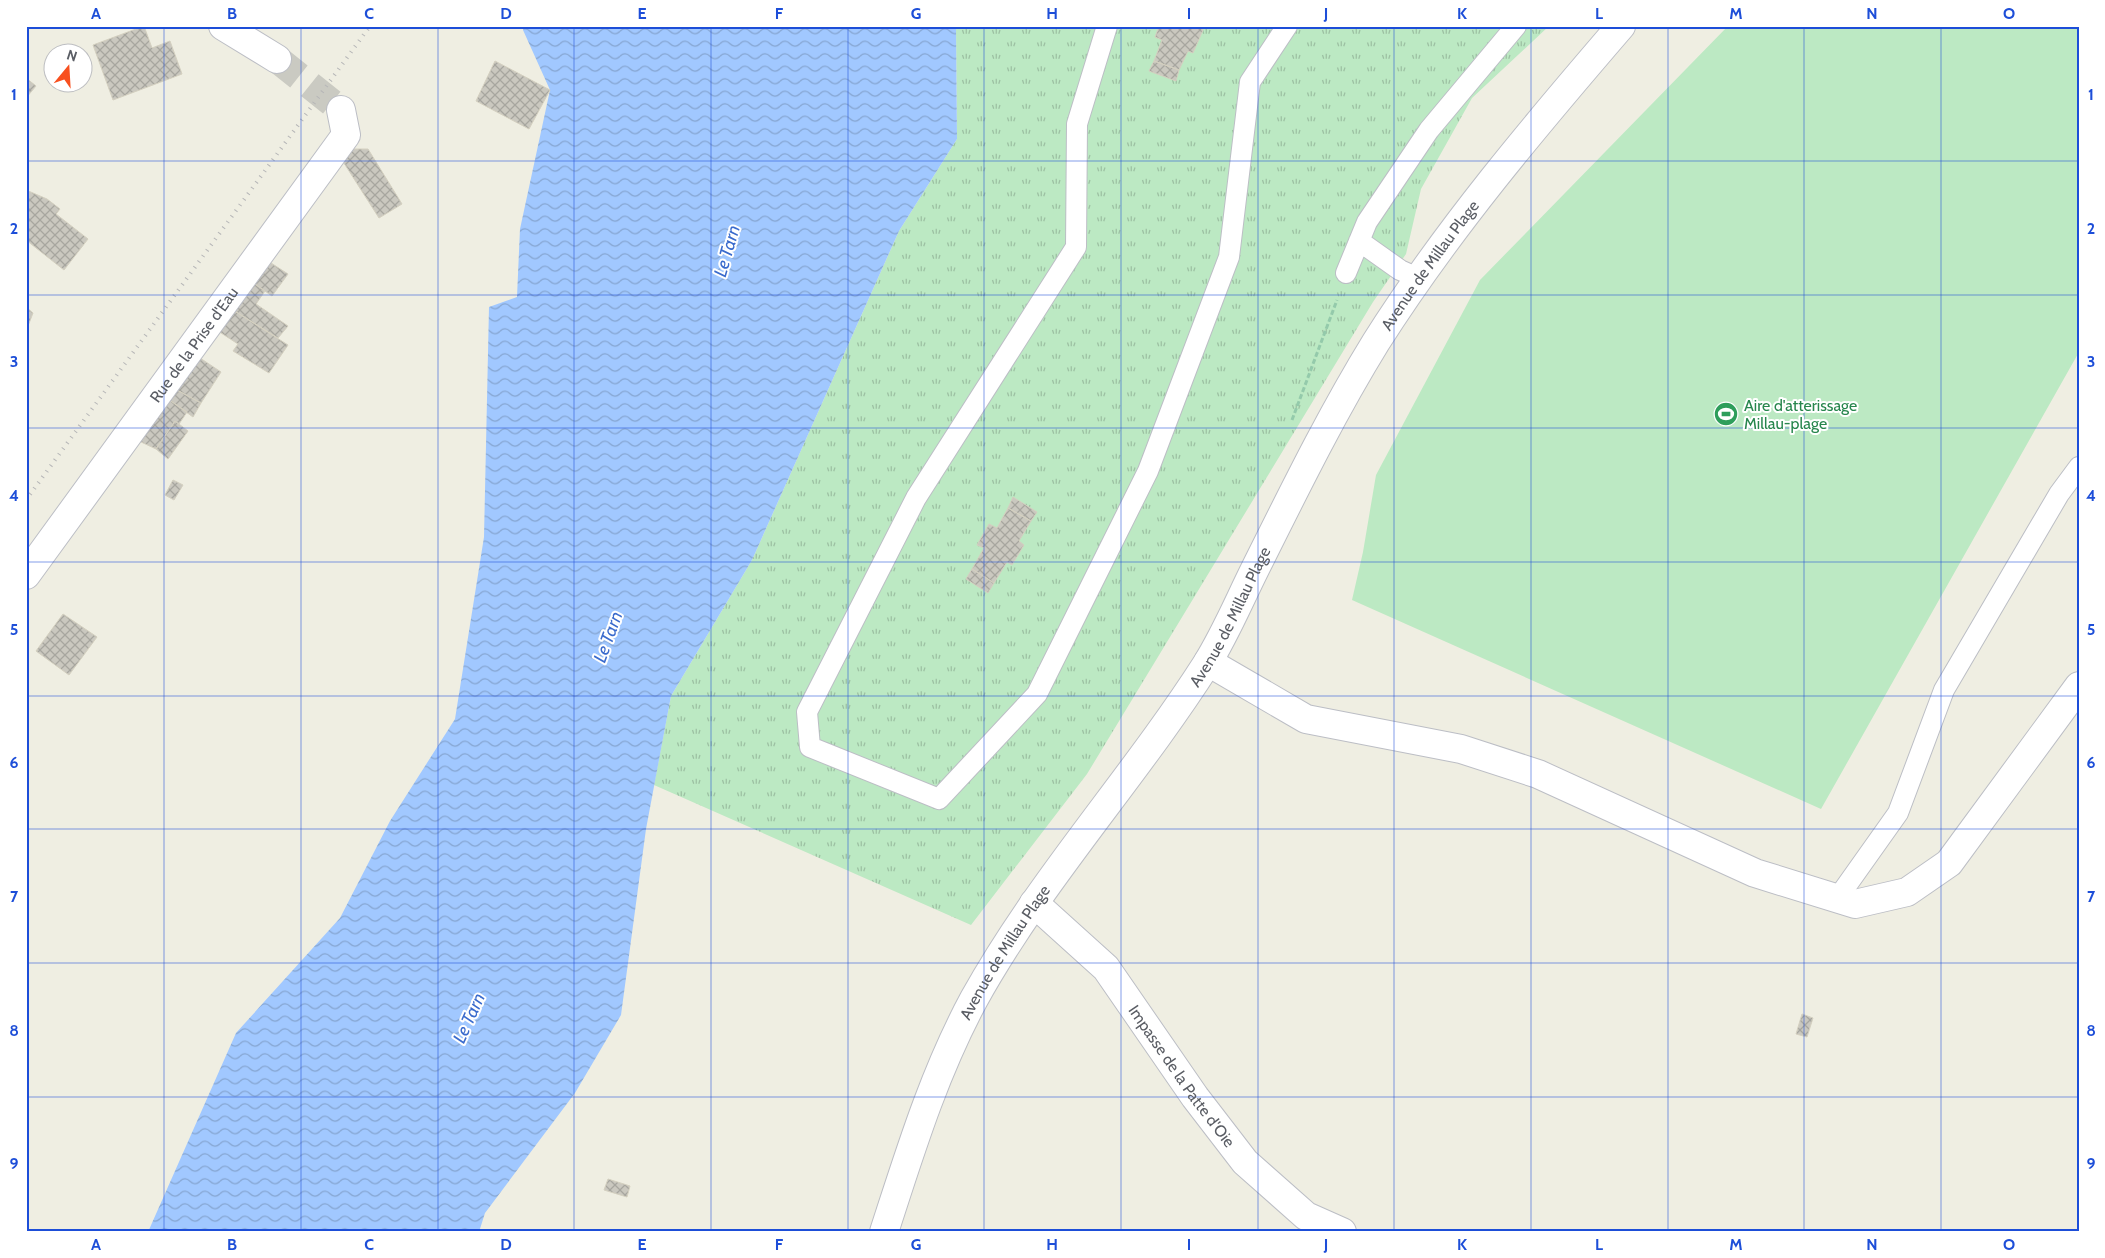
<svg xmlns="http://www.w3.org/2000/svg" width="2105" height="1258" viewBox="0 0 2105 1258" font-family="Cabin,sans-serif">
  <style>
    .park { fill: url(#park-tufts) }
    .pitch { fill: #bce9c3 }
    .water { fill: url(#water-waves) }
    .building { fill: url(#building-cross-hatch); stroke: #d4d0c0 }
    .lines { fill: none; stroke-linecap: round; stroke-linejoin: round }
    .minor-tunnel { stroke: #cacac2; stroke-width: 28; stroke-dasharray: 28 14; stroke-linecap: butt }
    .service-casing { stroke: #bcbec5; stroke-width: 22 }
    .minor-casing { stroke: #bcbec5; stroke-width: 30 }
    .tertiary-casing { stroke: #bcbec5; stroke-width: 30 }
    .path { stroke: #94caab; stroke-width: 3; stroke-dasharray: 5 2.5; stroke-linecap: butt }
    .service { stroke: #fff; stroke-width: 20 }
    .minor { stroke: #fff; stroke-width: 28 }
    .tertiary { stroke: #fff; stroke-width: 28 }
    .rail { stroke: #b6b6b7; stroke-width: 4; stroke-dasharray: 1 6; stroke-linecap: butt }
    .grid { fill: none; stroke: #1d4ed8; stroke-width: 1; stroke-opacity: 0.55 }
    .labels { text-anchor: middle; dominant-baseline: central; stroke-width: 4; stroke-linejoin: round; paint-order: stroke }
    .street-label { font-size: 16px; fill: #5a5d64; stroke: #fff }
    .leisure-label { font-size: 16px; fill: #27864d; stroke: #fff; text-anchor: start }
    .water-label { font-size: 18px; font-style: italic; fill: #3a6bcd; stroke: #fff }
    .neatline { fill: none; stroke: #1d4ed8; stroke-width: 2 }
    .grid-label { font-size: 16px; text-anchor: middle; font-weight: bold; fill: #1d4ed8 }
  </style>
  <defs>
    <pattern id="park-tufts" width="24" height="20" patternUnits="userSpaceOnUse" patternTransform="scale(1.25)"><rect width="24" height="20" fill="#bce9c3"/><path d="M3 7l-1-3M5 7V3M7 7l1-3M15 17l-1-3M17 17v-4M19 17l1-3" fill="none" stroke="#9cc0a2"/></pattern>
    <pattern id="water-waves" width="16" height="10" patternUnits="userSpaceOnUse" patternTransform="scale(1.25)"><rect width="16" height="10" fill="#a1c8ff"/><path d="M0 5q4-4 8 0t8 0" fill="none" stroke="#86a6d2"/></pattern>
    <pattern id="building-cross-hatch" width="8" height="8" patternUnits="userSpaceOnUse" patternTransform="scale(1.25)"><rect width="8" height="8" fill="#cac8bf"/><path d="M0 0l8 8M0 8l8-8" fill="none" stroke="#a7a69f"/></pattern>
  </defs>
  <rect width="100%" height="100%" fill="#efeee2"/>
  <path class="park" d="M 956,26 L 1549,26 L 1472,98 L 1421,189 L 1406,254 L 1373,302 L 1087,774 L 971,925 L 654,785 L 671,696 L 752,560 L 899,231 L 957,139 Z"/>
  <path class="pitch" d="M 1728,26 L 2079,26 L 2079,352 L 1821,809 L 1352,600 L 1363,552 L 1376,475 L 1480,280 Z"/>
  <path class="water" d="M 525,26 L 956,26 L 957,139 L 899,231 L 752,560 L 671,696 L 646,829 L 621,1015 L 575,1093 L 485,1213 L 479,1232 L 148,1232 L 236,1033 L 340,918 L 390,821 L 455,719 L 484,537 L 489,307 L 517,297 L 520,229 L 550,90 L 523,30 Z"/>
  <path class="building" d="M 144,26 L 152,48 L 170,41 L 182,74 L 113,100 L 93,45 Z
    M 1159,26 L 1197,26 L 1203,30 L 1193,53 L 1188,51 L 1179,70 L 1154,61 L 1162,40 L 1155,37 Z
    M 495,61 L 550,90 L 529,129 L 476,101 Z
    M 1154,61 L 1179,70 L 1176,81 L 1149,71 Z
    M 26,78 L 36,86 L 26,98 Z
    M 349,149 L 368,149 L 402,204 L 379,218 L 342,160 Z
    M 26,190 L 47,199 L 60,209 L 56,214 L 88,239 L 64,270 L 26,240 Z
    M 271,263 L 288,274 L 272,296 L 255,284 Z
    M 255,280 L 258,281 L 255,284 L 265,291 L 256,304 L 288,326 L 278,338 L 233,310 Z
    M 26,307 L 33,313 L 26,331 Z
    M 233,310 L 288,345 L 269,373 L 233,351 L 238,344 L 218,331 Z
    M 197,356 L 221,372 L 201,403 L 175,389 Z
    M 175,389 L 201,403 L 193,417 L 168,399 Z
    M 168,399 L 187,412 L 179,424 L 175,421 L 156,449 L 139,441 Z
    M 175,421 L 188,431 L 168,459 L 156,449 Z
    M 173,480 L 183,485 L 174,500 L 165,495 Z
    M 1013,497 L 1037,512 L 1031,521 L 1008,508 Z
    M 1008,508 L 1031,521 L 1019,541 L 1024,545 L 1012,565 L 1007,562 L 994,583 L 972,569 L 984,548 L 977,545 L 989,524 L 997,528 Z
    M 972,569 L 994,583 L 988,593 L 966,579 Z
    M 63,614 L 97,637 L 69,675 L 36,651 Z
    M 1802,1014 L 1813,1018 L 1807,1037 L 1796,1034 Z
    M 608,1179 L 630,1186 L 627,1197 L 604,1190 Z"/>
  <g class="lines">
    <path class="minor-tunnel" d="M 277,59 L 341,110"/>
    <g class="service-casing">
      <path id="service" d="M 1107,26 L 1077,124 L 1076,247 L 916,498 L 807,712 L 810,747 L 939,799 L 1037,694 L 1148,471 L 1229,257 L 1250,82 L 1287,26
        M 1359,241 L 1400,270 L 1420,279
        M 1346,273 L 1367,222 L 1429,130 L 1516,26
        M 1837,899 L 1898,813 L 1944,690 L 2059,494 L 2079,467"/>
    </g>
    <g class="minor-casing">
      <g id="minor">
        <path d="M 223,26 L 277,59"/>
        <path id="s1" d="M 26,575 L 346,135 L 341,110"/>
        <path d="M 1208,662 L 1306,719 L 1461,749 L 1538,774 L 1755,873 L 1855,904 L 1907,892 L 1949,863 L 2079,686"/>
        <path id="s2" d="M 1034,903 L 1106,968 L 1195,1097 L 1245,1162 L 1306,1216 L 1342,1232"/>
      </g>
    </g>
    <g class="tertiary-casing">
      <g id="tertiary">
        <path id="s3" d="M 884,1232 C 910,1152 934,1073 974,999 C 1040,880 1133,779 1206,665 C 1225,635 1239,601 1255,569 C 1293,493 1331,415 1376,342 C 1447,230 1534,127 1621,26"/>
      </g>
    </g>
    <path class="path" d="M 1292,420 L 1337,300"/>
    <use href="#service" class="service"/>
    <use href="#minor" class="minor"/>
    <use href="#tertiary" class="tertiary"/>
    <path class="rail" d="M 26,500 L 370,26"/>
  </g>
  <path class="grid" d="M 164,26 L 164,1232M 301,26 L 301,1232M 438,26 L 438,1232M 574,26 L 574,1232M 711,26 L 711,1232M 848,26 L 848,1232M 984,26 L 984,1232M 1121,26 L 1121,1232M 1258,26 L 1258,1232M 1394,26 L 1394,1232M 1531,26 L 1531,1232M 1668,26 L 1668,1232M 1804,26 L 1804,1232M 1941,26 L 1941,1232M 26,161 L 2079,161M 26,295 L 2079,295M 26,428 L 2079,428M 26,562 L 2079,562M 26,696 L 2079,696M 26,829 L 2079,829M 26,963 L 2079,963M 26,1097 L 2079,1097"/>
  <defs>
    <g id="stadium-disc" transform="scale(1.25)"><circle r="9.5" fill="#2e9e5b" stroke="#fff"/><path d="M0-5a6.5 5 0 1 0 0 10a6.5 5 0 1 0 0-10ZM-3.5-1.8h7v3.6h-7Z" fill="#fff"/></g>
  </defs>
  <g fill-rule="evenodd">
    <use href="#stadium-disc" x="1726" y="414"/>
  </g>
  <g class="labels">
    <g class="street-label">
      <text stroke="none"><textPath href="#s3" startOffset="1116">Avenue de Millau Plage</textPath></text>
      <text stroke="none"><textPath href="#s1" startOffset="285">Rue de la Prise d'Eau</textPath></text>
      <text stroke="none"><textPath href="#s3" startOffset="711">Avenue de Millau Plage</textPath></text>
      <text stroke="none"><textPath href="#s3" startOffset="306">Avenue de Millau Plage</textPath></text>
      <text stroke="none"><textPath href="#s2" startOffset="229">Impasse de la Patte d'Oie</textPath></text>
    </g>
    <g class="leisure-label">
      <text x="1744" y="405">Aire d'atterissage<tspan x="1744" dy="18">Millau-plage</tspan></text>
    </g>
    <g class="water-label">
      <text transform="translate(727 251) rotate(-74)">Le Tarn</text>
      <text transform="translate(608 637) rotate(-70)">Le Tarn</text>
      <text transform="translate(469 1018) rotate(-66)">Le Tarn</text>
    </g>
  </g>
  <rect width="2105" height="1258" fill="none" stroke="#ffffff" stroke-width="55"/>
  <g transform="translate(68 68) rotate(18)"><circle r="24" fill="#ffffff" stroke="#bdbec1"/>
  <path d="M0-4L9 19L0 12L-9 19Z" fill="#f8501f"/>
  <text y="-8" font-size="14" font-weight="bold" text-anchor="middle" fill="#5a5d64">N</text>
  </g>
  <rect x="28" y="28" width="2050" height="1202" class="neatline"/>
  <g class="grid-label">
    <text x="96" y="19">A</text>
    <text x="232" y="19">B</text>
    <text x="369" y="19">C</text>
    <text x="506" y="19">D</text>
    <text x="642" y="19">E</text>
    <text x="779" y="19">F</text>
    <text x="916" y="19">G</text>
    <text x="1052" y="19">H</text>
    <text x="1189" y="19">I</text>
    <text x="1326" y="19">J</text>
    <text x="1462" y="19">K</text>
    <text x="1599" y="19">L</text>
    <text x="1736" y="19">M</text>
    <text x="1872" y="19">N</text>
    <text x="2009" y="19">O</text>
    <text x="14" y="100">1</text>
    <text x="2091" y="100">1</text>
    <text x="14" y="234">2</text>
    <text x="2091" y="234">2</text>
    <text x="14" y="367">3</text>
    <text x="2091" y="367">3</text>
    <text x="14" y="501">4</text>
    <text x="2091" y="501">4</text>
    <text x="14" y="635">5</text>
    <text x="2091" y="635">5</text>
    <text x="14" y="768">6</text>
    <text x="2091" y="768">6</text>
    <text x="14" y="902">7</text>
    <text x="2091" y="902">7</text>
    <text x="14" y="1036">8</text>
    <text x="2091" y="1036">8</text>
    <text x="14" y="1169">9</text>
    <text x="2091" y="1169">9</text>
    <text x="96" y="1250">A</text>
    <text x="232" y="1250">B</text>
    <text x="369" y="1250">C</text>
    <text x="506" y="1250">D</text>
    <text x="642" y="1250">E</text>
    <text x="779" y="1250">F</text>
    <text x="916" y="1250">G</text>
    <text x="1052" y="1250">H</text>
    <text x="1189" y="1250">I</text>
    <text x="1326" y="1250">J</text>
    <text x="1462" y="1250">K</text>
    <text x="1599" y="1250">L</text>
    <text x="1736" y="1250">M</text>
    <text x="1872" y="1250">N</text>
    <text x="2009" y="1250">O</text>
  </g>
</svg>
